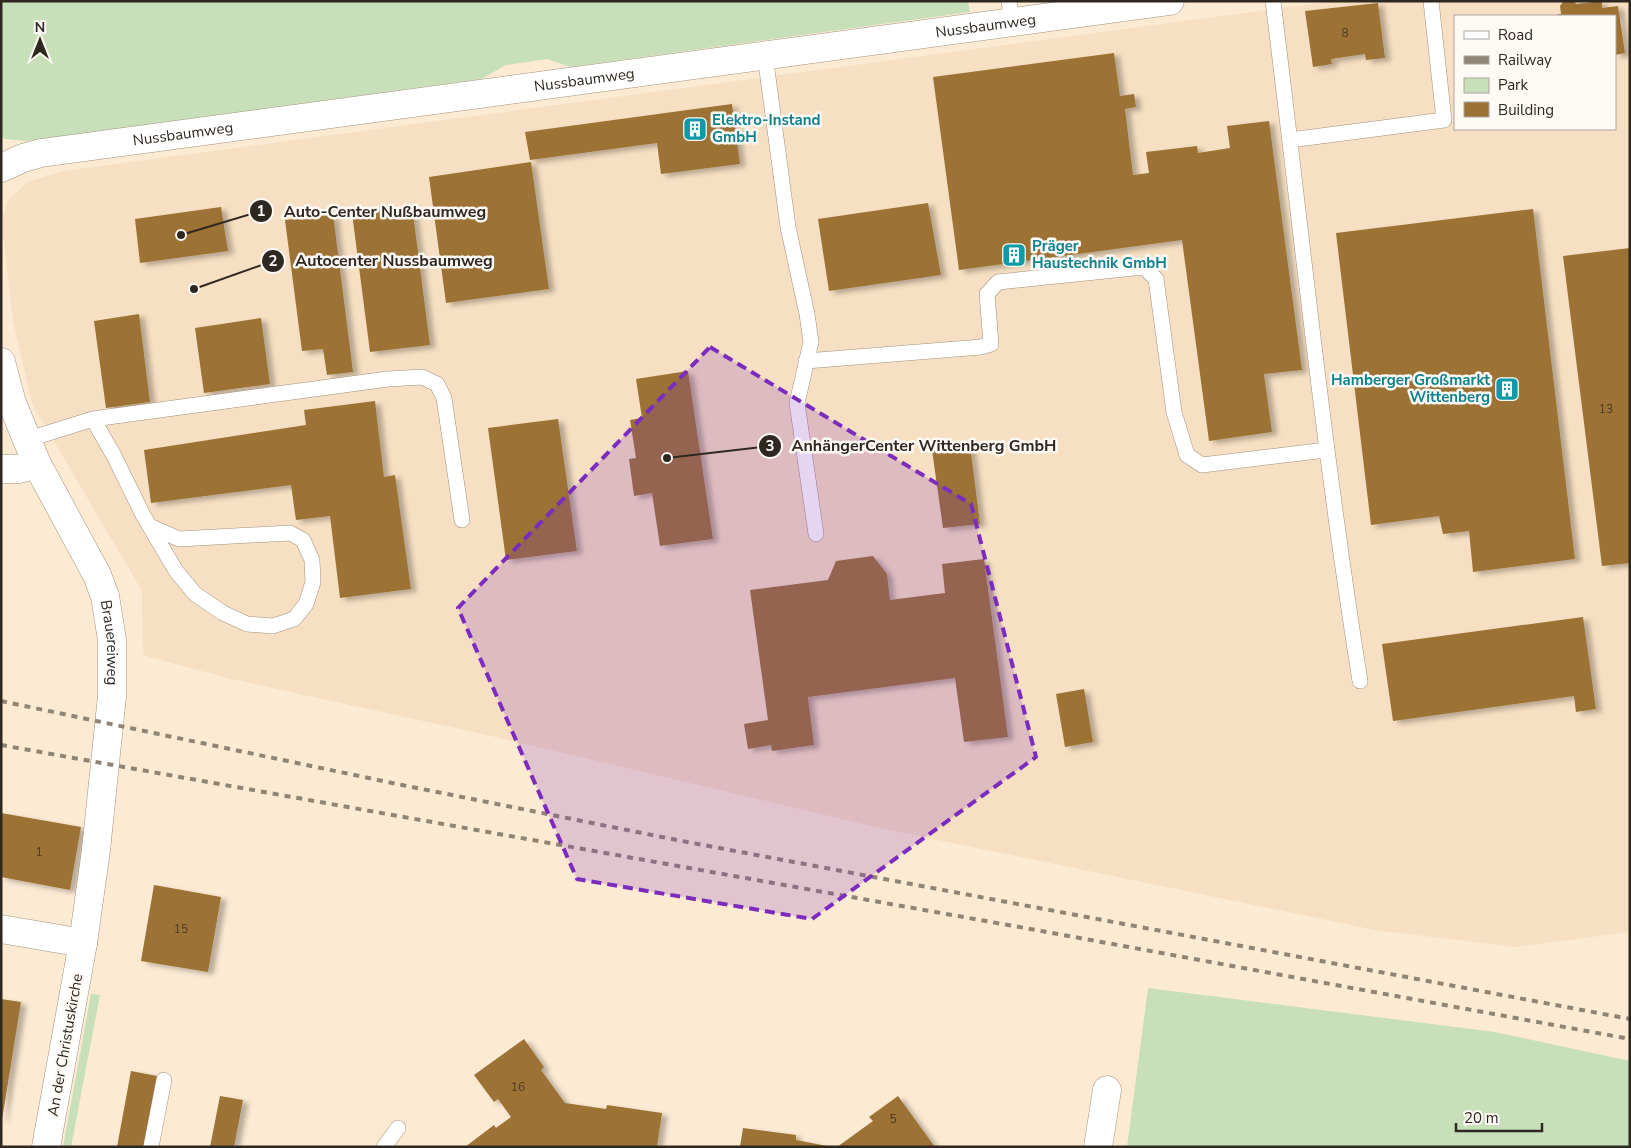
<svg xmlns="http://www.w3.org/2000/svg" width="1631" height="1148" viewBox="0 0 1631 1148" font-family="'Nunito Sans',sans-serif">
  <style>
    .built { fill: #f6dfc2; fill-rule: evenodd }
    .green { fill: #c7e0b9 }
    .building { fill: #9c7236; filter: url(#shadow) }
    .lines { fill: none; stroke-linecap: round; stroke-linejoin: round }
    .service-casing { stroke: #a1917c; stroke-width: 16 }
    .minor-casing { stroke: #a1917c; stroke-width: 29 }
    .service { stroke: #fff; stroke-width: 15 }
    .minor { stroke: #fff; stroke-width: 28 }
    .rail { stroke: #908475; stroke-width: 4; stroke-dasharray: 6 6; stroke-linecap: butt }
    .marked { fill: #7b2cbf; fill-opacity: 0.2; stroke: #7b2cbf; stroke-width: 4; stroke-dasharray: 10 6; stroke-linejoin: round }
    .labels { text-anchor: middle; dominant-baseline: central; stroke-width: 5; stroke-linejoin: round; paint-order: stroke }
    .number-label { font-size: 12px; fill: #4a3a26 }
    .street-label { font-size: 15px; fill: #2f2820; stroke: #fdf9f5 }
    .culture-label { font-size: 15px; font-weight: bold; fill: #0d838f; stroke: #fdf9f5; text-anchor: start }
    .leader { fill: none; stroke: #2f2820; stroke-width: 2 }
    .callout-dot { fill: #2f2820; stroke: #fdf9f5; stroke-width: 2 }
    .mark-label { font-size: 15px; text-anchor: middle; font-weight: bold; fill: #fff }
    .callout-label { font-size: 16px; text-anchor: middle; font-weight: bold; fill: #2f2820; stroke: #fdf9f5; stroke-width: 5; stroke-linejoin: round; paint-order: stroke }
  </style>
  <defs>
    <filter id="shadow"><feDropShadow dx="5.5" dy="3" stdDeviation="2.5" flood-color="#0004"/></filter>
  </defs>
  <rect width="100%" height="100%" fill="#fcead3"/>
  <path class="built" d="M 1334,1 L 1630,1 L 1630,932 L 1515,947 L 1375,930 L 880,828 L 483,734 L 227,678 L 143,655 L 142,591 L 32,404 L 13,320 L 2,223 L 8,200 L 28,182 L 63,171 ZM 1455,16 L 1615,16 L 1615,129 L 1455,129 Z"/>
  <path class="green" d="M 1,1 L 968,1 L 970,12 L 570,67 L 547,59 L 506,65 L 481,79 L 26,141 L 5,139 L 1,136 Z
    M 1148,988 L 1495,1032 L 1630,1061 L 1630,1147 L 1127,1147 Z
    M 91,994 L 100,995 L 71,1147 L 63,1147 Z"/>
  <path class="building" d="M 1574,1 L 1576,4 L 1602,1 L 1602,8 L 1618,6 L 1625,53 L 1615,55 L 1615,16 L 1558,16 L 1558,14 L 1561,14 L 1560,6 L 1563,2 Z
    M 1378,3 L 1385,58 L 1366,60 L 1365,54 L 1331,59 L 1332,64 L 1313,67 L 1305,11 Z
    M 1114,53 L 1120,96 L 1134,94 L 1136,107 L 1125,109 L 1133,175 L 1149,173 L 1146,152 L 1197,146 L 1198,153 L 1230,148 L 1227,126 L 1269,121 L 1302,370 L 1264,374 L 1272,432 L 1209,441 L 1182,240 L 959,270 L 933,77 Z
    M 732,104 L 740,164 L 661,174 L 657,143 L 530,160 L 525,132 Z
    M 531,162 L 549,289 L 446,303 L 429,177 Z
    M 928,203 L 941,275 L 829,291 L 818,219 Z
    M 412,206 L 430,345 L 370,352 L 352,213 Z
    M 221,207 L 228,251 L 140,263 L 135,219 Z
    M 1533,209 L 1575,559 L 1473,572 L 1469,531 L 1443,534 L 1439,516 L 1371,525 L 1336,233 Z
    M 333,214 L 353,372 L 327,375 L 323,349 L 302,351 L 285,220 Z
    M 1630,248 L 1630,563 L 1602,566 L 1563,256 Z
    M 139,314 L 150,402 L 106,408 L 94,321 Z
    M 261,318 L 270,384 L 204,393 L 195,328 Z
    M 688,371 L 713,539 L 660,546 L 652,493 L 634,496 L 629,459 L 636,458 L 630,420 L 642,418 L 636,379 Z
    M 375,401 L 384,477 L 395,475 L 411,589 L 340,598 L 330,516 L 296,520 L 291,485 L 151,503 L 144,450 L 306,425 L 304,410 Z
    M 558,419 L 577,551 L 506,560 L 488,428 Z
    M 970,445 L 980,524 L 943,528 L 932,450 Z
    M 873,556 L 887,574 L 890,600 L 945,593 L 942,564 L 984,559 L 1008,737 L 964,742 L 955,678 L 808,697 L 814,745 L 772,751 L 771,745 L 748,749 L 744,724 L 768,720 L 750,590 L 828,580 L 836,561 Z
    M 1583,617 L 1596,709 L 1576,712 L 1574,696 L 1393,721 L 1382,644 Z
    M 1084,689 L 1093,742 L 1065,747 L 1056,694 Z
    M 1,813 L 81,827 L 70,890 L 1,877 Z
    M 154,885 L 221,897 L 208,972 L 141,961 Z
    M 1,999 L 21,1002 L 2,1120 L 1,1120 Z
    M 524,1039 L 544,1067 L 541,1070 L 565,1103 L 606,1109 L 607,1105 L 662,1113 L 657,1147 L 465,1147 L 494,1125 L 496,1128 L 511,1117 L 498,1099 L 494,1102 L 474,1075 Z
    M 131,1071 L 157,1076 L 144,1147 L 117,1147 Z
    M 220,1096 L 243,1100 L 234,1147 L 210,1147 Z
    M 898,1096 L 935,1147 L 837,1147 L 873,1121 L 869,1117 Z
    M 743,1128 L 796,1135 L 796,1140 L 832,1147 L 740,1147 Z"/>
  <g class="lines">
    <g class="service-casing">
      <path id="service" d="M 1009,1 L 1012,22
        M 1273,1 C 1301,228 1324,455 1360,681
        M 765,55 L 788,227 L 807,314 L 811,342 L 797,403 L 816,534
        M 1290,140 L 1444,120 L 1431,1
        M 806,361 L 981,347 L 991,344 L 987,294 L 998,282 L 1144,267 L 1156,279 L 1174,412 L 1187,455 L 1202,465 L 1326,450
        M 93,419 L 114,456 L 143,515 L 176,571 L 195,594 L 223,613 L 247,624 L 273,626 L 294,619 L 306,604 L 313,582 L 312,560 L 303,540 L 290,533 L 179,539 L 152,527
        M 26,440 L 93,419 L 388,379 L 422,377 L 437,384 L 444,398 L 462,520
        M 151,1147 L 164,1080
        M 384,1147 L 398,1128"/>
    </g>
    <g class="minor-casing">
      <g id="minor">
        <path id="s1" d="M 1,168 L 23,158 L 41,153 L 1170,1"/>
        <path id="s2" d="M 1,362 L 12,403 L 37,464 L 97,575 L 105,596 L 112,640 L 112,696 L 96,850 L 83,943 L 46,1147"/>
        <path d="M 1,469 L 19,469 L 37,464"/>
        <path d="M 1,929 L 83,943"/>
        <path d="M 1098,1147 L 1107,1090"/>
      </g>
    </g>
    <use href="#service" class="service"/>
    <use href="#minor" class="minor"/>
    <path class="rail" d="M 1,701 L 402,785 L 682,841 L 1630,1019
      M 1,745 L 1036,930 L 1630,1039"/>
  </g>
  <path class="marked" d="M 710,347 L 971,504 L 1036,757 L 812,919 L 577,879 L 458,608 Z"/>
  <defs>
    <g id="building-square" transform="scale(1.25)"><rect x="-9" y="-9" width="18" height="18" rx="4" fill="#0f9aa8" stroke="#fdf9f5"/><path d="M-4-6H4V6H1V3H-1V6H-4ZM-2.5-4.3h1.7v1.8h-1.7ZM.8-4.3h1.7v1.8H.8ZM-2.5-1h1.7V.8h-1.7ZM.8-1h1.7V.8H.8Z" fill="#fff"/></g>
  </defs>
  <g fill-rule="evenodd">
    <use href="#building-square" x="695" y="129"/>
    <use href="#building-square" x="1014" y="255"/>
    <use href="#building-square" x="1507" y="389"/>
  </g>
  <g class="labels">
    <g class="number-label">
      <text x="1345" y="33">8</text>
      <text x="1606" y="409">13</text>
      <text x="39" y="852">1</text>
      <text x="181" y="929">15</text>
      <text x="518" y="1087">16</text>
      <text x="893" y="1119">5</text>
    </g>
    <g class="street-label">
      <text stroke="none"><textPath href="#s1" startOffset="996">Nussbaumweg</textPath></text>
      <text stroke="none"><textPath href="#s1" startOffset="591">Nussbaumweg</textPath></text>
      <text stroke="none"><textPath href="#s1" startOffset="186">Nussbaumweg</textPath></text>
      <text stroke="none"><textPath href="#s2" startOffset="304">Brauereiweg</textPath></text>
      <text transform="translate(65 1045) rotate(-80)">An der Christuskirche</text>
    </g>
    <g class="culture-label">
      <text x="712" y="120">Elektro-Instand<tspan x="712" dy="17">GmbH</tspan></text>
      <text x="1032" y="246">Präger<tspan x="1032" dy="17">Haustechnik GmbH</tspan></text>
      <text x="1490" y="380" text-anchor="end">Hamberger Großmarkt<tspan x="1490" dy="17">Wittenberg</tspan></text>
    </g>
  </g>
  <path class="leader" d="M181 235L261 211M194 289L273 261M667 458L770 446"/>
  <g class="callout-dot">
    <circle cx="181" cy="235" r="5"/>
    <circle cx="194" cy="289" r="5"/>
    <circle cx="667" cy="458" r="5"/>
    <circle cx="261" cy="211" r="12"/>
    <circle cx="273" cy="261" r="12"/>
    <circle cx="770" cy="446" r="12"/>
  </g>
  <g class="mark-label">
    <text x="261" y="216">1</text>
    <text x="273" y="266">2</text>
    <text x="770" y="451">3</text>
  </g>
  <g class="callout-label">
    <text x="385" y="217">Auto-Center Nußbaumweg</text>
    <text x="394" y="266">Autocenter Nussbaumweg</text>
    <text x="924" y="451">AnhängerCenter Wittenberg GmbH</text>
  </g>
  <rect width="1631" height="1148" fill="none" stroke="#2f2820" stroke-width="5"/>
  <rect x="1454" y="15" width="162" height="115" fill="#fdf9f5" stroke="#aba5a0"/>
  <rect x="1464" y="31" width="25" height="8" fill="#ffffff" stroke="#aba5a0"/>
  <text x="1498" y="40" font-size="15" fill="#2f2820">Road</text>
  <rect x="1464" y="56" width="25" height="8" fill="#908475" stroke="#aba5a0"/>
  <text x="1498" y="65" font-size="15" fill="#2f2820">Railway</text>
  <rect x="1464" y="78" width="25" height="15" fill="#c7e0b9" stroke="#aba5a0"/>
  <text x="1498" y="90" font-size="15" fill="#2f2820">Park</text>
  <rect x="1464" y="102" width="25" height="15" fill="#9c7236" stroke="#aba5a0"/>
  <text x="1498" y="115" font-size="15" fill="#2f2820">Building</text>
  <g transform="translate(40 40)" stroke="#fdf9f5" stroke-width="4" paint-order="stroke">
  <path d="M0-4L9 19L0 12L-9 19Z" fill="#2f2820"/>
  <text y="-8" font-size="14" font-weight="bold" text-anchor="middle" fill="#2f2820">N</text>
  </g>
  <path d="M1456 1123v8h86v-8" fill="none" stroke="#2f2820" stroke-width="2.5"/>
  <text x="1464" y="1123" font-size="15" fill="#2f2820" stroke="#fdf9f5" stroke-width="4" paint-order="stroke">20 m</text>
</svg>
